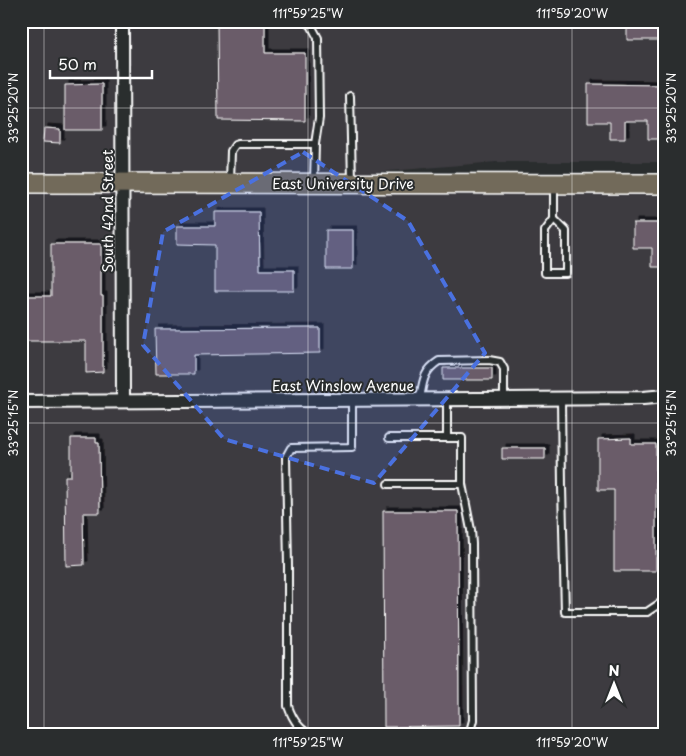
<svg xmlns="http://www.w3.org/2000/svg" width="686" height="756" viewBox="0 0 686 756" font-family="'Playpen Sans',sans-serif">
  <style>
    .built { fill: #3d3b40 }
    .building { fill: #6a5c69; stroke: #fff; filter: url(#shadow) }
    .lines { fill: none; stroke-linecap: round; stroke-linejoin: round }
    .service-casing { stroke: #fff; stroke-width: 10 }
    .minor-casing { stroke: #fff; stroke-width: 16 }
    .primary-casing { stroke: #fff; stroke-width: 22 }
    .service { stroke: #2a2d2e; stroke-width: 6 }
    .minor { stroke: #2a2d2e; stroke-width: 12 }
    .primary { stroke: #726b5a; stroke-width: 19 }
    .marked { fill: #4a71e0; fill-opacity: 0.2; stroke: #4a71e0; stroke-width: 4; stroke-dasharray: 10 6; stroke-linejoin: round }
    .ticks { fill: none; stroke: #fff; stroke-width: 1; stroke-opacity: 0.45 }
    .labels { text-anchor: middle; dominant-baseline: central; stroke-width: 4; stroke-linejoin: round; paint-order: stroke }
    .street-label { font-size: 14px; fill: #fff; stroke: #2a2d2e }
    .neatline { fill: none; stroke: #fff; stroke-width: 2 }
    .ticks-label { font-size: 12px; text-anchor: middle; fill: #fff }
  </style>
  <defs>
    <filter id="shadow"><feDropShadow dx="4" dy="-4" stdDeviation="0" flood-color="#0009"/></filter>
  </defs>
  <rect width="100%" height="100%" fill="#2a2d2e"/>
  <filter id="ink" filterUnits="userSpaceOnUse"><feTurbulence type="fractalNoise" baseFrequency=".02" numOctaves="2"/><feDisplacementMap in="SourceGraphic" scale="10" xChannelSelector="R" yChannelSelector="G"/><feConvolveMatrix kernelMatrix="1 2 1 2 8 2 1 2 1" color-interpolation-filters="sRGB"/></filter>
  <g filter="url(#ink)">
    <path class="built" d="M 21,21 L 665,21 L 665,162 L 496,162 L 131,193 L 337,192 L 665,194 L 665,735 L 21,735 Z"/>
    <path class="building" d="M 217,21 L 265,21 L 265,53 L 305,53 L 305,121 L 218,120 Z
      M 627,21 L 660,21 L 660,40 L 627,40 Z
      M 102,84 L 102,130 L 65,130 L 65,85 Z
      M 588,84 L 665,85 L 665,122 L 662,122 L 662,139 L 648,139 L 648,121 L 625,121 L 625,139 L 610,139 L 610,122 L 588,122 Z
      M 44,128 L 60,129 L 60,143 L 43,142 Z
      M 215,212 L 259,212 L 260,270 L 294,270 L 294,291 L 215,291 L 215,245 L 177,244 L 177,226 L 215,226 Z
      M 633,223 L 664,223 L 664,267 L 652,267 L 652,248 L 633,248 Z
      M 326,230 L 353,230 L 353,269 L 326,269 Z
      M 51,244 L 101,244 L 101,296 L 103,296 L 103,372 L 86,373 L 86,341 L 21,341 L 21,296 L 51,296 Z
      M 320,328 L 320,353 L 194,355 L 194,374 L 156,374 L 155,329 Z
      M 443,368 L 492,368 L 492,380 L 443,380 Z
      M 71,438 L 96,438 L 96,443 L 99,443 L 100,513 L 83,513 L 84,565 L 66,566 L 65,476 L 71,476 Z
      M 631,438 L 631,444 L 656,444 L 656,571 L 614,571 L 614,490 L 598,490 L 598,439 Z
      M 502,448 L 545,448 L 545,459 L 502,459 Z
      M 383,511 L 458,511 L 459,726 L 384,727 Z"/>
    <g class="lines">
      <g class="service-casing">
        <path id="service" d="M 305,21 L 311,25 L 318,38 L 319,118 L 315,144
          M 350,96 L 352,181
          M 230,181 L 231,151 L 235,145 L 238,144 L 315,144 L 314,181
          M 554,185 L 554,219 L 545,231 L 545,273 L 566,273 L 566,231 L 554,219
          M 420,399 C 423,382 423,371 439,361 L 489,360 L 500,362 L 504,369 L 504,399
          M 561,399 L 562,487 L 565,612 L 647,612 L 665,600
          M 389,438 L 447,438 L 447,399
          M 388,484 L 462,484 L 462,438 L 447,438
          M 462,484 L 471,530 L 472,544 L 473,720 L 469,735
          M 312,735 C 299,730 292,718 288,706 L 288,566 L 286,457 L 291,448 L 352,447 L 352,400"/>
      </g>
      <g class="minor-casing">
        <path id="minor" d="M 122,21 L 123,401
          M 21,402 L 643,398 L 665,396"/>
      </g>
      <g class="primary-casing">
        <path id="primary" d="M 21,183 L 665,184"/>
      </g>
      <use href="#service" class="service"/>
      <use href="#minor" class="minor"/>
      <use href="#primary" class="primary"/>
    </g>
  </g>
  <path class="marked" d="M 303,152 L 408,221 L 485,353 L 374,483 L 224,439 L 143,345 L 163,232 Z"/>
  <path class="ticks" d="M 44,21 L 44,735M 308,21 L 308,735M 572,21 L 572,735M 21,108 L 665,108M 21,423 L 665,423"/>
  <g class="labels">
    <g class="street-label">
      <text x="343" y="183">East University Drive</text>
      <text transform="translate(107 211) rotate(-90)">South 42nd Street</text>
      <text x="343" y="385">East Winslow Avenue</text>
    </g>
  </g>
  <rect width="686" height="756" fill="none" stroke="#2a2d2e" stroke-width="55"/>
  <g transform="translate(614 684)" stroke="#2a2d2e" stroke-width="4" paint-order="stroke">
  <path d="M0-4L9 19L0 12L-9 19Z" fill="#ffffff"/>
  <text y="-8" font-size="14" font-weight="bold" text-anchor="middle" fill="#ffffff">N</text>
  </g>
  <path d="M50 70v8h102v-8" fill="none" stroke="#ffffff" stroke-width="2.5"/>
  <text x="58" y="70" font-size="15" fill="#ffffff" stroke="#2a2d2e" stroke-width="4" paint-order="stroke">50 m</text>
  <rect x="28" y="28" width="630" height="700" class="neatline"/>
  <g class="ticks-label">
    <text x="308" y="18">111°59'25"W</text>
    <text x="572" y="18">111°59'20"W</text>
    <text transform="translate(14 108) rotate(-90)" y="4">33°25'20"N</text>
    <text transform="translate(672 108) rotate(-90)" y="4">33°25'20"N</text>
    <text transform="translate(14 423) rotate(-90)" y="4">33°25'15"N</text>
    <text transform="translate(672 423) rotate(-90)" y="4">33°25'15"N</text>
    <text x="308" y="747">111°59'25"W</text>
    <text x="572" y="747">111°59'20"W</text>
  </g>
</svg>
